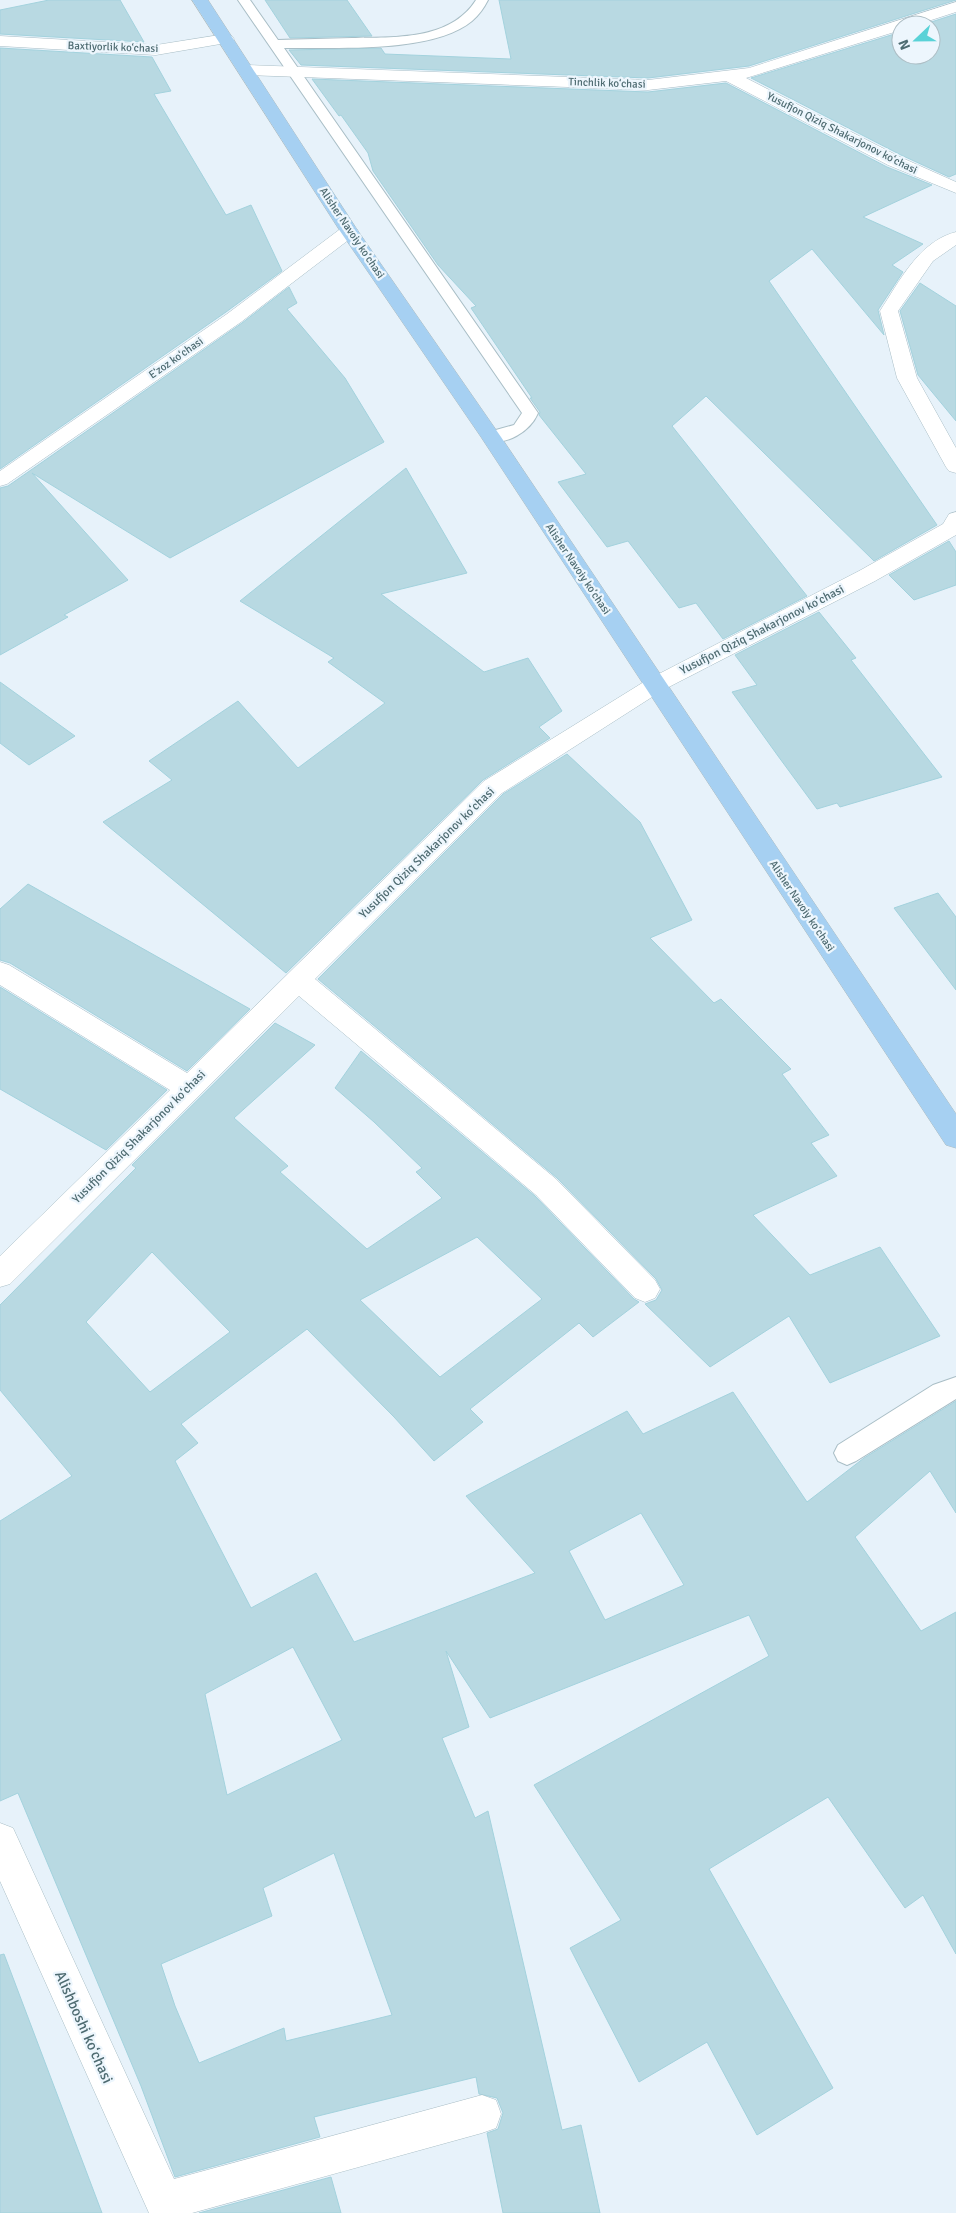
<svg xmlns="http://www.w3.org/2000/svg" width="956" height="2213" viewBox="0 0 956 2213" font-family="Signika,sans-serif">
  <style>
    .building { fill: #b8d9e2; stroke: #a3d2dd; fill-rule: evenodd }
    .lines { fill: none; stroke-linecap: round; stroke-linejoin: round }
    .lane-casing { stroke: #a9bec6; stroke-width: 2 }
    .street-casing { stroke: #a9bec6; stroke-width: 1 }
    .primary-casing { stroke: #aebbbe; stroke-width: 1 }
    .lane { fill: #fff; fill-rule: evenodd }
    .street { fill: #fff; fill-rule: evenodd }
    .primary { fill: #a6d0f2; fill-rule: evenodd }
    .labels { text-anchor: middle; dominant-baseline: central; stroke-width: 4.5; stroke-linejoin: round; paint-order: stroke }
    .far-street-label { font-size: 11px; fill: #4e6b71; stroke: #edf6fd }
    .street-label { font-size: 12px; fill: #4e6b71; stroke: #edf6fd }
    .near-street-label { font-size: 15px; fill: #4e6b71; stroke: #edf6fd }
  </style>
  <rect width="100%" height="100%" fill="#e7f2fa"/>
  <path class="building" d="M 49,0 L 120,0 L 144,42 L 0,34 L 0,10 Z
    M 265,0 L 347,0 L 372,36 L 290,38 Z
    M 499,0 L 956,0 L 749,66 L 648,78 L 301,65 L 289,50 L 381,48 L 385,54 L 511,59 Z
    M 956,14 L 956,174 L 949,177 L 901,155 L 751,78 L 901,32 L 901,55 L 931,55 L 931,25 L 922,25 Z
    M 0,48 L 152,57 L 171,91 L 154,94 L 226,215 L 251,205 L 282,271 L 226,312 L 0,469 Z
    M 312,79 L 648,92 L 726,83 L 887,167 L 932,185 L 863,217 L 923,244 L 892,265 L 903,272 L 878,310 L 884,335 L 812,249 L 769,281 L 937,525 L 874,561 L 706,396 L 672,426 L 807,596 L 723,639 L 696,603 L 679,608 L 628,541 L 607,547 L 558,482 L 586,474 L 539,415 L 540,412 L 530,398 L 532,398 L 471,308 L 476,306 L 438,265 L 373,171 L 368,153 L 341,115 L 339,116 Z
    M 920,283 L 956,306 L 956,421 L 918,375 L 900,311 Z
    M 289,287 L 297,303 L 287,309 L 345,378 L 384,442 L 170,558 L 32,473 L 128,580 L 64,615 L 68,617 L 0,655 L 0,488 L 8,486 L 242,323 Z
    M 406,468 L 467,573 L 381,594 L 484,672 L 528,658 L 562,711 L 539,727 L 550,738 L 483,780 L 286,973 L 103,822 L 172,780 L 149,761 L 238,701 L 298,768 L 385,703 L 328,662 L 334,658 L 240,601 Z
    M 949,541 L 956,552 L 956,585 L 914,600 L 889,575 Z
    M 819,612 L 856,658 L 851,660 L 942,777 L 840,807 L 837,803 L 817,809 L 778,756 L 732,692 L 757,685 L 735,655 Z
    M 0,682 L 75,736 L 29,765 L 0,743 Z
    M 567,754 L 640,822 L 692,920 L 650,938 L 714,1003 L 721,999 L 791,1069 L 782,1074 L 829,1135 L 811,1143 L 837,1176 L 753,1215 L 810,1275 L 880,1247 L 940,1336 L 830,1383 L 789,1316 L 710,1367 L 645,1304 L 656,1300 L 662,1290 L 656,1279 L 557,1178 L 318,979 L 503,794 Z
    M 28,884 L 250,1009 L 187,1071 L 10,963 L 0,960 L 0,909 Z
    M 938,893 L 956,917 L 956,990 L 894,908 Z
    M 0,987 L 167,1090 L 106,1150 L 0,1089 Z
    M 275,1023 L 315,1045 L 234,1118 L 288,1166 L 280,1172 L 367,1249 L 442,1198 L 416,1172 L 422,1168 L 374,1122 L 335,1088 L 361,1051 L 535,1196 L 634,1299 L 639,1302 L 593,1337 L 579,1323 L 470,1409 L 483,1422 L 434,1461 L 394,1417 L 307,1329 L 181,1424 L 198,1443 L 175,1461 L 251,1608 L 316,1573 L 354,1642 L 535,1573 L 466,1496 L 627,1411 L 643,1434 L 733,1392 L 807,1502 L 864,1458 L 956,1401 L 956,1513 L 930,1471 L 855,1537 L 921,1631 L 956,1612 L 956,1954 L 923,1895 L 905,1908 L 828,1797 L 709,1869 L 833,2088 L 757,2135 L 707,2042 L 639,2082 L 570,1948 L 621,1920 L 534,1785 L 769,1656 L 749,1615 L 490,1718 L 446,1651 L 469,1727 L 442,1738 L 475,1818 L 488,1811 L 562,2130 L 581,2125 L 600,2213 L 503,2213 L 487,2133 L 498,2129 L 503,2113 L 497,2098 L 479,2094 L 476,2077 L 314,2117 L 320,2137 L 175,2177 L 141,2086 L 18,1793 L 0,1801 L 0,1521 L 72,1476 L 0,1390 L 0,1305 L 136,1168 L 132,1165 ZM 477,1237 L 542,1299 L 440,1377 L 360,1300 ZM 152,1252 L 230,1332 L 150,1392 L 86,1322 ZM 641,1513 L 684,1585 L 605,1620 L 569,1551 ZM 293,1647 L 342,1740 L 227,1795 L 205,1694 ZM 334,1853 L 392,2015 L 286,2041 L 284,2028 L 199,2063 L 175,2006 L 161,1964 L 272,1916 L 263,1888 Z
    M 4,1954 L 102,2213 L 0,2213 L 0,1955 Z
    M 331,2177 L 341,2213 L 199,2213 Z"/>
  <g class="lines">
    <g class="lane-casing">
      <path id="lane" d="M 238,0 L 250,0 L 278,40 C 303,39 327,39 352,38 C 394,37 450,41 476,0 L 488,0 C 484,8 479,15 472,21 C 432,54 334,47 284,48 L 538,413 C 530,432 506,446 485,441 L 483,437 L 485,433 L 514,425 L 522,413 Z
        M 956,1377 L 956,1399 L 856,1461 L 847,1465 L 838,1461 L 834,1453 L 838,1445 L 933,1385 Z"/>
    </g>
    <g class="street-casing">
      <path id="street" d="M 956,2 L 956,12 L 916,25 L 901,25 L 901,30 L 746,78 L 900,157 L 956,182 L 956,193 L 888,165 L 726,81 L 648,90 L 246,75 L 240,73 L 238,70 L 240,67 L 246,65 L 648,80 L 749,68 Z
        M 226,34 L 232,36 L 234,39 L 232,42 L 156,55 L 0,46 L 0,36 L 156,45 Z
        M 349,226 L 355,227 L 358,231 L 355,235 L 241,322 L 7,484 L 0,486 L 0,471 L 227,314 L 343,227 Z
        M 956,232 L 956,245 L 933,261 L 898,311 L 917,378 L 956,448 L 956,473 L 949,471 L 946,467 L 897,378 L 880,311 C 899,282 919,241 956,232 Z
        M 956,512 L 956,535 L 875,581 L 663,690 L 502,793 L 315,979 L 556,1179 L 655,1280 L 660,1289 L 655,1298 L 645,1302 L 635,1298 L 536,1195 L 299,996 L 10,1284 L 0,1287 L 0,1256 L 170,1090 L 0,985 L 0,962 L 9,965 L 187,1073 L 484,781 L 647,680 L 859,571 L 943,524 L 949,514 Z
        M 0,1823 L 13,1828 L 174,2179 L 482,2095 L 496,2100 L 501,2114 L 496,2128 L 482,2133 L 192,2213 L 149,2213 L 0,1881 Z"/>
    </g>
    <g class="primary-casing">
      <path id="primary" d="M 192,0 L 208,0 L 358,231 L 501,437 L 956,1114 L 956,1148 L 946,1145 L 481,437 L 340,231 Z"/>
    </g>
    <use href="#lane" class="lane"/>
    <use href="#street" class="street"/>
    <use href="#primary" class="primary"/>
  </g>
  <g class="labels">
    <g class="far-street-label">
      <text transform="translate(113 47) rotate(2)">Baxtiyorlik koʻchasi</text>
      <text transform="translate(607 83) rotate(2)">Tinchlik koʻchasi</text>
      <text transform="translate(842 133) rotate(27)">Yusufjon Qiziq Shakarjonov koʻchasi</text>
      <text transform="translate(352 233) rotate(56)">Alisher Navoiy koʻchasi</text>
      <text transform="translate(176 358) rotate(-35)">Eʻzoz koʻchasi</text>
      <text transform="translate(578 569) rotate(56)">Alisher Navoiy koʻchasi</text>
      <text transform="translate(802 906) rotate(56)">Alisher Navoiy koʻchasi</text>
    </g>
    <g class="street-label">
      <text transform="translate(762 630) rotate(-27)">Yusufjon Qiziq Shakarjonov koʻchasi</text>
      <text transform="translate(427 853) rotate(-44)">Yusufjon Qiziq Shakarjonov koʻchasi</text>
      <text transform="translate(139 1137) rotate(-45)">Yusufjon Qiziq Shakarjonov koʻchasi</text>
    </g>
    <g class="near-street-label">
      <text transform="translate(84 2027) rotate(66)">Alishboshi koʻchasi</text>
    </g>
  </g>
  <g transform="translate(916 40) rotate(248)"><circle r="24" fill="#edf6fd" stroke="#adbec5"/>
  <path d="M0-4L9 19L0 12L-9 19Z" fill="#59d2d7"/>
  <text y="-8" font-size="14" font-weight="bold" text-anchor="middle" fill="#4e6b71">N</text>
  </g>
</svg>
